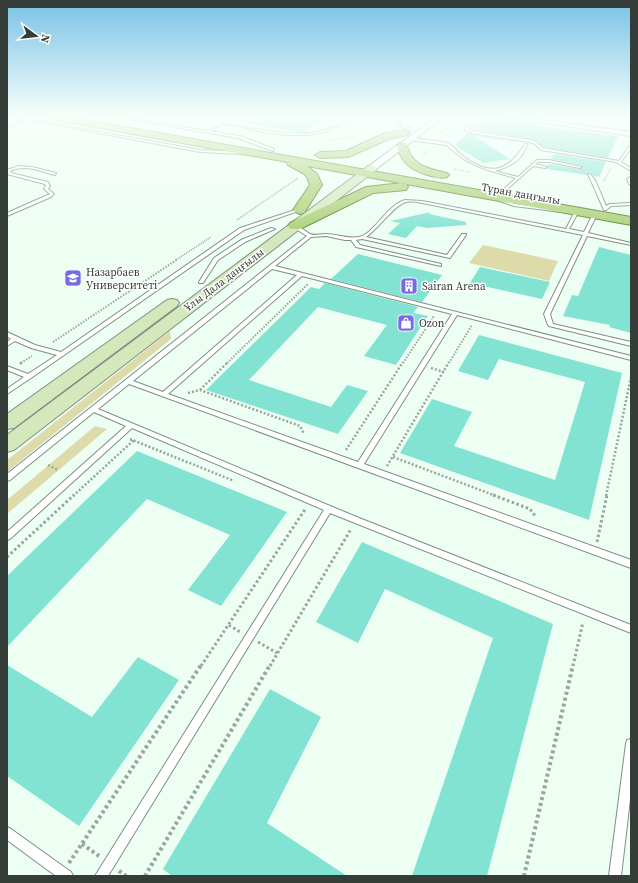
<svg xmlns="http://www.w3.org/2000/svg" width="638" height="883" viewBox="0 0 638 883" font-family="'Source Serif 4',serif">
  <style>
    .green { fill: #dddba9 }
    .building { fill: #82e3d3 }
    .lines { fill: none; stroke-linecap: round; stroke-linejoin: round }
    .service-casing { stroke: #7d9084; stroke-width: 2 }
    .minor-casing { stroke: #7d9084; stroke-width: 2 }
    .tertiary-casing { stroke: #7d9084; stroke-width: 2 }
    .secondary-casing { stroke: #7d9084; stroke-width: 2 }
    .primary-casing { stroke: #5e8828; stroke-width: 2 }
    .path-far5 { stroke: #99a69e; stroke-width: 1; stroke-dasharray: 1 1; stroke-linecap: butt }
    .path-far4 { stroke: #99a69e; stroke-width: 1.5; stroke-dasharray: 1 1; stroke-linecap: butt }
    .path-far3 { stroke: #99a69e; stroke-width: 2; stroke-dasharray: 1.5 1.5; stroke-linecap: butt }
    .path-far2 { stroke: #99a69e; stroke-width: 2.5; stroke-dasharray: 2 2; stroke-linecap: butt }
    .path-far1 { stroke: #99a69e; stroke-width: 3; stroke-dasharray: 2.5 2.5; stroke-linecap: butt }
    .path { stroke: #99a69e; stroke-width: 4; stroke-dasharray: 3 3; stroke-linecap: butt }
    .service { fill: #fff; fill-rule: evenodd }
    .minor { fill: #fff; fill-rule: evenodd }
    .tertiary { fill: #fff; fill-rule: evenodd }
    .secondary { fill: #d5e8bc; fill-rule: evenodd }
    .primary { fill: #acd079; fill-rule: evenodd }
    .labels { text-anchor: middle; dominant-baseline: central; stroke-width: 3; stroke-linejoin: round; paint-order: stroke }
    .far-street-label { font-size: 11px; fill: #343d37; stroke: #fff }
    .far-poi-label { font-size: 11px; fill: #343d37; stroke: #fff; text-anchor: start }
  </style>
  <rect width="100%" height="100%" fill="#edfef3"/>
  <path class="green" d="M 483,245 L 558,261 L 549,281 L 469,263 Z
    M 170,331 L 171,339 L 7,472 L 7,460 Z
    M 95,426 L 107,429 L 7,514 L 7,500 Z"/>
  <path class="building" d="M 243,116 L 331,116 L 303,132 L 298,132 L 239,122 L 239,119 Z
    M 486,116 L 497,116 L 498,117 L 540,124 L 538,126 L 618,136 L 608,158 L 543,147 L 538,141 L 531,139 L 472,129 Z
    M 468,133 L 472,134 L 524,143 L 474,136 L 510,159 L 483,163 L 455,145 Z
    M 554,154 L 606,162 L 599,177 L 594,176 L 590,172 L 587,173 L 587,175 L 547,169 L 548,164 L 580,169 L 583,167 L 582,166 L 551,159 Z
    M 431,212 L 429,214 L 466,222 L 466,225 L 427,228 L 417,226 L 406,238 L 388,234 L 400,223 L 390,221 Z
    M 599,247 L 631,255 L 631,333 L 609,327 L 610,325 L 563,316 L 572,295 L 578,296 Z
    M 358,254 L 442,275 L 422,302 L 331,279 Z
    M 480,267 L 550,282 L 542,299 L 470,283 Z
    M 325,283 L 418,307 L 413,313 L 428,316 L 396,365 L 364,356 L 387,325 L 318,307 L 249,380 L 331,407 L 347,385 L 368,391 L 338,434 L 206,390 L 311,287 L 319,289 Z
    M 479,335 L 622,373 L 589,520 L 400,453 L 432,399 L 472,412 L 454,446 L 555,480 L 585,382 L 499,359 L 488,380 L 458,371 Z
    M 137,451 L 287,512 L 221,606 L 188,590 L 230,535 L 147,499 L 7,647 L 7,576 Z
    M 362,542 L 553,624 L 487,876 L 412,876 L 493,638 L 385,589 L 358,643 L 316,622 Z
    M 138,657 L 179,680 L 79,826 L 7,776 L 7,665 L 92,717 Z
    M 270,689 L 321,717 L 267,823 L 347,876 L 172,876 L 163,869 Z"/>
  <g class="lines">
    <g class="service-casing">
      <path id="service" d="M 10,116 L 200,150 L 244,152 L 246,153 L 244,154 L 200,152 L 29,120 L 7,127 L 7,125 L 26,120 Z
        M 116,116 L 207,131 L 239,116 L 242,116 L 227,124 C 263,130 302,141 338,126 C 343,123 349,119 354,116 L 356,116 C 327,140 292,137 257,131 C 250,129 231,124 224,125 C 220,125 214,129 210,131 L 240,136 L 274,149 L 273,151 L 238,138 L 117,117 Z
        M 404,116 L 406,116 L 400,121 L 400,125 L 411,128 L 411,130 L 397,126 L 398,120 Z
        M 481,116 L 483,116 L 468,129 L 473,131 L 531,140 L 537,142 L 542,148 L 619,161 L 631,144 L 631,148 L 621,162 L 631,168 L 631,171 L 616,162 L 541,150 L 535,144 L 529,142 L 472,133 L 465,130 L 465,128 Z
        M 410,138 C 417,139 445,141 450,144 C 455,148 458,153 464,157 C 490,176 508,172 525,144 L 527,144 C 523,160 510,167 495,171 L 518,177 L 537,160 L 549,160 L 582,167 L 580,168 L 549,162 L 538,162 L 535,164 L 547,167 L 545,168 L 533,166 L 504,192 L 502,191 L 503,190 L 516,178 C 489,171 467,166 447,145 L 409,140 Z
        M 19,166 L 32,167 L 56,173 L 55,175 C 40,171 25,164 10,171 L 11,173 L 48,182 L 50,186 L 48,189 L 54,194 L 51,197 L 7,216 L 7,213 L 50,194 L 44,189 L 46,186 L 45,184 L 7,174 L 7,170 Z
        M 588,174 L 590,174 L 595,180 L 606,206 L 610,204 L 631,203 L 631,205 L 611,206 L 606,210 L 604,210 Z
        M 630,177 L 631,177 L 631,185 L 629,184 L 627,179 Z
        M 501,199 L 515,204 L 561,210 L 563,211 L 561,212 L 514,206 L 500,201 L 499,200 Z
        M 405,200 L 422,201 L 566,229 L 575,211 L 577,210 L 579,211 L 569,229 L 584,232 L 593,214 L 596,213 L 597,214 L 588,233 L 631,243 L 631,245 L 587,236 L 550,314 L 553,324 L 631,342 L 631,346 L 549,326 L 548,325 L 544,314 L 583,235 L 422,203 C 417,202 411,201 406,202 C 394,205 378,229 366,237 L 447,255 L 462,234 L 466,234 L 466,235 L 450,258 L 362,239 L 356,240 L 360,245 L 441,264 L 441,266 L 356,247 L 351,240 L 345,240 L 326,236 L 311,237 L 275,266 L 631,356 L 631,360 L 457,315 L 364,464 L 631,560 L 631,568 L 129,384 L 98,409 L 359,518 L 631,625 L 631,633 L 330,513 L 108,876 L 95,876 L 324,510 L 132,428 L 10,539 L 7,540 L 7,532 L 126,426 L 94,412 L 10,480 L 7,481 L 7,474 L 307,236 L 293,227 L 293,225 C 300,225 304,231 310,234 C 314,236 320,234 325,234 C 337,234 347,239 359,237 C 374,234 387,205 405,200 ZM 272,269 L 297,275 L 163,392 L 133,381 ZM 302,276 L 452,314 L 358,462 L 168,394 Z
        M 298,209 L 301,210 L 244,230 L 31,378 L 7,394 L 7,389 L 24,377 L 7,370 L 7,366 L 28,374 L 57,355 L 31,348 L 15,341 L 7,346 L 7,342 L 11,339 L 7,336 L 7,332 L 35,345 L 61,352 L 240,228 Z
        M 271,228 L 275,229 L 245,242 L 218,260 L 203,283 L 199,283 L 199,282 L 214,258 L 241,240 Z
        M 631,739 L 631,791 L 621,876 L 609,876 L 626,744 L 627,740 Z
        M 7,827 L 11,829 L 71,872 L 73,876 L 56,876 L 7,840 Z"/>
    </g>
    <g class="minor-casing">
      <path id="minor" d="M 498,116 L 511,116 L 631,132 L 631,136 Z"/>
    </g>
    <g class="tertiary-casing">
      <path id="tertiary" d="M 437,116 L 445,116 L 375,170 L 369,170 L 369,166 Z"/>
    </g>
    <g class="secondary-casing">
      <path id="secondary" d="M 372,165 L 377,168 L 376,170 L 14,450 L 7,452 L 7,435 L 368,166 Z
        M 172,299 L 177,300 L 179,303 L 177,306 L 14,428 L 7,429 L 7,414 L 167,300 Z"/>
    </g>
    <g class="primary-casing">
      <path id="primary" d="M 46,116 L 63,116 L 631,217 L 631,225 L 307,166 L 317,174 L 322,185 L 304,213 L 299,214 L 293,210 L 310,185 L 307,177 L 303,173 L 288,165 L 287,162 L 50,119 Z
        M 404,130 L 407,131 L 409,133 L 407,135 L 389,139 L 348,157 L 320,158 L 315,155 L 320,152 L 346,151 L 383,134 Z
        M 402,142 L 406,143 C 408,148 409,153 412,157 C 420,168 435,170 447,173 L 449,175 L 447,177 C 441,179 436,177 431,176 C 413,171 401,164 397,145 Z
        M 402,183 L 406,184 L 408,187 L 406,190 L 373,193 L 300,229 L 290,229 L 288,226 L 290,223 L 366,187 Z"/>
    </g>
    <path class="path-far5" d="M 383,126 L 392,119
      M 438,134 L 448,127 L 456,128
      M 447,136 L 458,126
      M 327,140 L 357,137
      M 421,158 L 431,149
      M 453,169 L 470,172
      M 296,179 L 298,178
      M 605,179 L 611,168"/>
    <path class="path-far4" d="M 604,181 L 605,178
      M 237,220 L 298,178
      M 176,260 L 211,237"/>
    <path class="path-far3" d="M 53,342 L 178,259
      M 21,363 L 32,356
      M 227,363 L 308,284
      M 403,363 L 434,316
      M 449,363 L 472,325"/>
    <path class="path-far2" d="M 20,364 L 22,362
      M 431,368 L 444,372
      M 200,390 L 228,362
      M 188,393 L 200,390 L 300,426 L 304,434
      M 130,439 L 234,481
      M 346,450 L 403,362
      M 393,457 L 496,496
      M 48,465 L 58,470
      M 387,466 L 449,362
      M 73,496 L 134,440
      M 606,496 L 631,377"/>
    <path class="path-far1" d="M 493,495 L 530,509 L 536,517
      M 597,542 L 607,495
      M 7,557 L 74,495
      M 229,625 L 240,632
      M 258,642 L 277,653
      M 201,666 L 306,508
      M 270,666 L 351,529
      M 573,666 L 583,622"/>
    <path class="path" d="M 82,844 L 99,856
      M 69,863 L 201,665
      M 119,871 L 126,876
      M 145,876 L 270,665
      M 524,876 L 573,665"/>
    <use href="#service" class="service"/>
    <use href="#minor" class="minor"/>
    <use href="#tertiary" class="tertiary"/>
    <use href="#secondary" class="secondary"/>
    <use href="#primary" class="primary"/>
  </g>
  <linearGradient id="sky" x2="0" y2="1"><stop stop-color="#78c1e6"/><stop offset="0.49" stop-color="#f7fffa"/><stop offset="1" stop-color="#f7fffa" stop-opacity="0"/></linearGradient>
  <rect width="638" height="239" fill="url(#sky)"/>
  <defs>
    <g id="university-square" transform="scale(0.9)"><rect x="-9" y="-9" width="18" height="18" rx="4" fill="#786ae5" stroke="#fff"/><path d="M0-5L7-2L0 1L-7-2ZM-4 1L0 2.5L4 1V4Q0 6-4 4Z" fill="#fff"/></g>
    <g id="building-square" transform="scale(0.9)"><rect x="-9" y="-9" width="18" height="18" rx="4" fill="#786ae5" stroke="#fff"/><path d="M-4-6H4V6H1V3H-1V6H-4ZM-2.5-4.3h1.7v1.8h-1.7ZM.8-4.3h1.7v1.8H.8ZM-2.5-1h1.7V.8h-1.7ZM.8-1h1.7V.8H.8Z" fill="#fff"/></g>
    <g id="shop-square" transform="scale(0.9)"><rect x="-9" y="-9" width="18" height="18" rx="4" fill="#786ae5" stroke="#fff"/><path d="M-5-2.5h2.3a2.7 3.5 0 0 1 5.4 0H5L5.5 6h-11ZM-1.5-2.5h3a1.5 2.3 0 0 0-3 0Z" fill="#fff"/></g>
  </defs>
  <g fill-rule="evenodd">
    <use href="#university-square" x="73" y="278"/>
    <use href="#building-square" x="409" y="286"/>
    <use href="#shop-square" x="406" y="323"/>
  </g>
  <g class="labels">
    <g class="far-street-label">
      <text transform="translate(521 194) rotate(10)">Тұран даңғылы</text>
      <text transform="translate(224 280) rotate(-37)">Ұлы Дала даңғылы</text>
    </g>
    <g class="far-poi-label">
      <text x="86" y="272">Назарбаев<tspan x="86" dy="13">Университеті</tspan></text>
      <text x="422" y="286">Sairan Arena</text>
      <text x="419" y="323">Ozon</text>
    </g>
  </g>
  <rect width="638" height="883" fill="none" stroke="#343d37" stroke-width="16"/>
  <g transform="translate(36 36) rotate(105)" stroke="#ffffff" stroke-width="3" paint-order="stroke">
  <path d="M0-3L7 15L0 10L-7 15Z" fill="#343d37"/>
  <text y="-6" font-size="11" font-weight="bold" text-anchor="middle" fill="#343d37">N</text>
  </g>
</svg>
